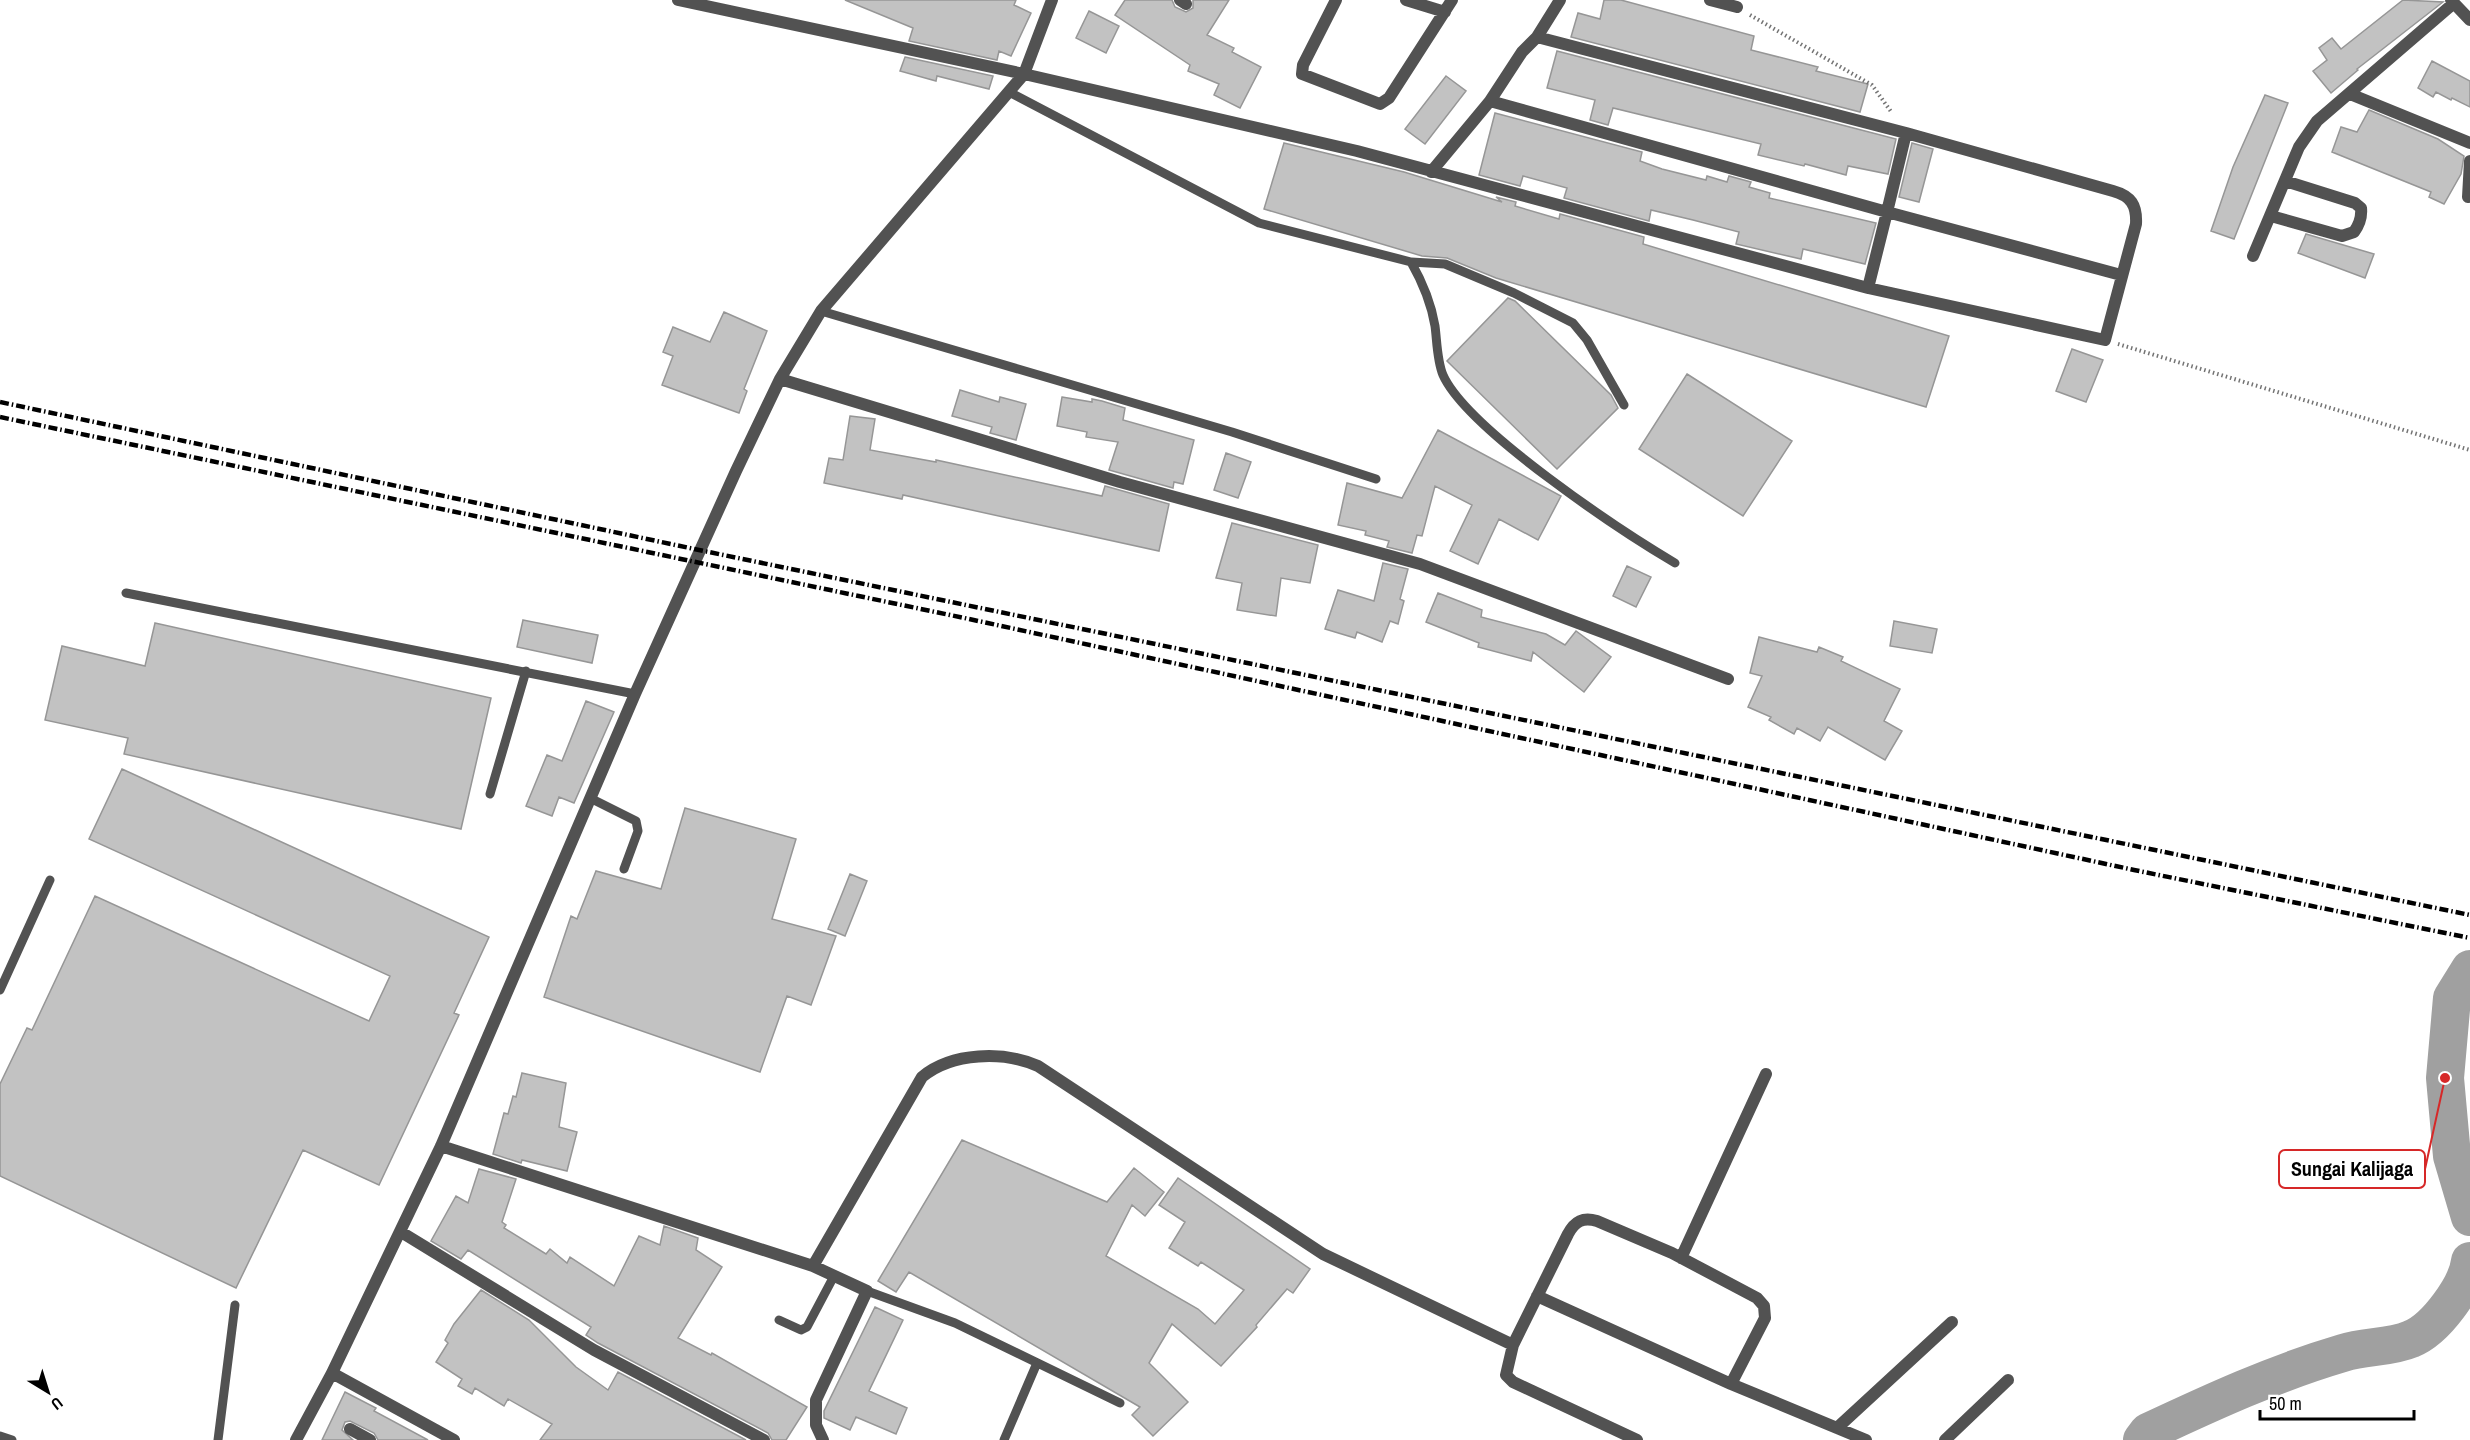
<svg xmlns="http://www.w3.org/2000/svg" width="2470" height="1440" viewBox="0 0 2470 1440" font-family="'Archivo Narrow',sans-serif">
  <style>
    .lines { fill: none; stroke-linecap: round; stroke-linejoin: round }
    .river { stroke: #a0a0a0; stroke-width: 38 }
    .building { fill: #c2c2c2; stroke: #969696; stroke-width: 1.5 }
    .path { stroke: #747474; stroke-width: 4; stroke-dasharray: 1.5 3; stroke-linecap: butt }
    .service { stroke: #525252; stroke-width: 9 }
    .minor { stroke: #525252; stroke-width: 12 }
    .rail { stroke: #000; stroke-width: 4.5; stroke-dasharray: 9 3 1.5 3; stroke-linecap: butt }
    .leader { fill: none; stroke: #d62828; stroke-width: 2 }
    .callout-dot { fill: #d62828; stroke: #fff; stroke-width: 2 }
    .callout { fill: #fff; stroke: #d62828; stroke-width: 2 }
    .callout-label { font-size: 20px; text-anchor: middle; font-weight: bold; fill: #000 }
  </style>
  <rect width="100%" height="100%" fill="#fff"/>
  <g class="lines">
    <path class="river" d="M 2470,969 L 2452,998 L 2445,1078 L 2452,1156 L 2470,1217
      M 2142,1440 L 2148,1432 C 2212,1402 2275,1373 2343,1353 C 2365,1346 2390,1348 2411,1339 C 2436,1329 2467,1286 2470,1261"/>
  </g>
  <path class="building" d="M 845,0 L 1016,0 L 1014,5 L 1031,13 L 1011,56 L 999,51 L 997,60 L 909,41 L 913,28 Z
    M 1125,0 L 1172,0 L 1175,7 L 1186,12 L 1193,8 L 1193,0 L 1229,0 L 1207,35 L 1234,48 L 1232,52 L 1261,67 L 1240,108 L 1214,95 L 1219,84 L 1188,71 L 1190,65 L 1115,15 Z
    M 1604,0 L 1621,0 L 1754,36 L 1751,50 L 1818,67 L 1816,71 L 1868,84 L 1860,112 L 1571,37 L 1578,13 L 1600,19 Z
    M 2403,0 L 2443,2 L 2357,69 L 2358,70 L 2331,93 L 2313,71 L 2327,60 L 2319,48 L 2332,38 L 2341,49 Z
    M 1089,11 L 1119,26 L 1106,53 L 1076,38 Z
    M 1557,51 L 1896,139 L 1888,174 L 1848,166 L 1846,175 L 1805,164 L 1804,166 L 1758,155 L 1761,144 L 1613,108 L 1608,125 L 1590,120 L 1595,100 L 1547,88 Z
    M 905,57 L 993,76 L 989,89 L 937,76 L 936,81 L 900,71 Z
    M 2432,61 L 2470,81 L 2470,107 L 2452,98 L 2451,100 L 2436,92 L 2433,97 L 2418,88 Z
    M 1446,76 L 1466,91 L 1425,144 L 1405,129 Z
    M 2265,95 L 2288,103 L 2234,239 L 2211,231 L 2233,167 Z
    M 2369,110 L 2438,139 L 2464,156 L 2461,174 L 2444,204 L 2429,197 L 2431,192 L 2332,152 L 2341,127 L 2357,132 Z
    M 1495,113 L 1642,152 L 1640,161 L 1662,169 L 1706,180 L 1707,176 L 1727,182 L 1729,176 L 1751,182 L 1749,187 L 1770,193 L 1769,198 L 1876,223 L 1865,264 L 1803,249 L 1801,259 L 1736,244 L 1739,232 L 1693,220 L 1651,210 L 1649,221 L 1564,198 L 1567,188 L 1523,176 L 1520,186 L 1479,175 Z
    M 1284,143 L 1404,172 L 1502,202 L 1496,197 L 1516,202 L 1515,206 L 1559,219 L 1560,214 L 1644,237 L 1643,244 L 1949,336 L 1926,407 L 1496,278 L 1447,258 L 1422,256 L 1264,209 Z
    M 1912,143 L 1933,149 L 1919,202 L 1899,197 Z
    M 2306,234 L 2374,254 L 2365,278 L 2298,253 Z
    M 1508,298 L 1515,301 L 1611,395 L 1618,408 L 1557,469 L 1447,361 Z
    M 724,312 L 767,331 L 744,389 L 747,391 L 739,413 L 662,385 L 673,356 L 663,352 L 673,327 L 710,342 Z
    M 2072,349 L 2103,360 L 2086,402 L 2056,391 Z
    M 1687,374 L 1792,441 L 1743,516 L 1639,449 Z
    M 960,390 L 999,402 L 1000,397 L 1026,404 L 1016,440 L 990,433 L 992,427 L 952,416 Z
    M 1062,397 L 1092,402 L 1092,399 L 1102,401 L 1125,408 L 1123,420 L 1194,440 L 1183,484 L 1174,482 L 1173,488 L 1109,470 L 1118,442 L 1086,437 L 1087,432 L 1057,426 Z
    M 850,416 L 875,419 L 870,450 L 936,462 L 936,460 L 1102,496 L 1105,486 L 1169,504 L 1159,551 L 903,495 L 902,499 L 824,483 L 829,458 L 843,460 Z
    M 1438,430 L 1561,496 L 1538,540 L 1499,519 L 1478,564 L 1450,551 L 1472,505 L 1435,486 L 1422,536 L 1417,535 L 1412,553 L 1387,547 L 1389,541 L 1365,535 L 1366,531 L 1338,525 L 1347,483 L 1402,498 Z
    M 1226,453 L 1251,462 L 1238,498 L 1214,490 Z
    M 1232,523 L 1318,545 L 1310,583 L 1281,578 L 1276,616 L 1237,610 L 1242,583 L 1216,578 Z
    M 1383,563 L 1408,569 L 1400,599 L 1404,601 L 1398,624 L 1390,621 L 1382,642 L 1357,632 L 1355,638 L 1325,629 L 1338,590 L 1374,601 Z
    M 1627,566 L 1651,577 L 1636,607 L 1613,596 Z
    M 1438,593 L 1482,610 L 1481,617 L 1546,634 L 1565,645 L 1576,631 L 1611,657 L 1584,692 L 1533,652 L 1531,661 L 1478,647 L 1479,643 L 1426,622 Z
    M 523,620 L 598,635 L 592,663 L 517,647 Z
    M 1894,621 L 1937,629 L 1932,653 L 1890,646 Z
    M 155,623 L 491,698 L 461,829 L 124,754 L 128,738 L 45,720 L 62,646 L 145,666 Z
    M 1759,637 L 1817,652 L 1819,647 L 1843,657 L 1841,661 L 1900,689 L 1884,721 L 1902,731 L 1885,760 L 1828,727 L 1820,741 L 1797,728 L 1794,734 L 1769,720 L 1771,717 L 1748,707 L 1762,676 L 1750,673 Z
    M 586,701 L 614,712 L 574,803 L 559,797 L 552,816 L 526,806 L 547,755 L 562,761 Z
    M 122,769 L 489,937 L 454,1013 L 459,1015 L 379,1185 L 303,1150 L 236,1288 L 0,1176 L 0,1084 L 27,1028 L 32,1030 L 95,896 L 369,1021 L 390,976 L 89,839 Z
    M 685,808 L 796,839 L 772,919 L 836,936 L 811,1005 L 787,996 L 760,1072 L 544,997 L 571,916 L 577,919 L 596,871 L 661,889 Z
    M 850,874 L 867,881 L 845,936 L 828,929 Z
    M 522,1073 L 566,1083 L 559,1127 L 577,1132 L 567,1171 L 522,1160 L 521,1163 L 493,1154 L 504,1113 L 508,1114 L 513,1096 L 516,1097 Z
    M 962,1140 L 1107,1202 L 1134,1168 L 1164,1192 L 1145,1216 L 1132,1205 L 1106,1256 L 1198,1309 L 1215,1324 L 1244,1290 L 1201,1262 L 1198,1266 L 1169,1248 L 1185,1222 L 1159,1205 L 1178,1178 L 1310,1269 L 1293,1293 L 1287,1289 L 1256,1325 L 1257,1327 L 1221,1366 L 1172,1324 L 1149,1363 L 1188,1402 L 1153,1436 L 1132,1415 L 1140,1407 L 909,1272 L 896,1292 L 878,1281 Z
    M 479,1169 L 516,1179 L 502,1222 L 506,1225 L 504,1228 L 546,1254 L 550,1249 L 567,1263 L 570,1257 L 614,1286 L 639,1236 L 660,1245 L 664,1226 L 698,1238 L 696,1250 L 722,1267 L 678,1338 L 711,1355 L 712,1353 L 807,1407 L 786,1440 L 772,1440 L 768,1433 L 598,1343 L 586,1335 L 591,1327 L 468,1250 L 461,1259 L 431,1241 L 456,1196 L 468,1203 Z
    M 481,1290 L 529,1320 L 576,1367 L 608,1390 L 618,1372 L 746,1440 L 540,1440 L 552,1424 L 508,1399 L 504,1406 L 475,1388 L 472,1394 L 458,1386 L 462,1379 L 436,1362 L 448,1343 L 445,1340 L 454,1324 Z
    M 875,1307 L 903,1320 L 869,1391 L 907,1408 L 896,1434 L 856,1417 L 850,1430 L 824,1418 L 824,1411 Z
    M 345,1392 L 376,1408 L 374,1411 L 428,1440 L 378,1440 L 374,1433 L 350,1421 L 345,1422 L 342,1430 L 353,1440 L 322,1440 Z"/>
  <g class="lines">
    <path class="path" d="M 1750,15 L 1872,85 L 1892,113
      M 2118,344 L 2470,450"/>
    <path class="service" d="M 1009,92 L 1259,223 L 1411,262 C 1423,283 1431,302 1435,326 C 1437,341 1437,361 1443,375 C 1467,429 1621,531 1675,563
      M 1411,262 L 1445,264 L 1514,293 L 1573,323 L 1587,340 L 1624,405
      M 821,311 L 1232,432 L 1376,479
      M 126,593 L 635,694
      M 490,794 L 526,671
      M 592,799 L 636,821 L 638,831 L 624,869
      M 0,990 L 50,880
      M 867,1291 L 955,1323 L 1120,1403
      M 779,1320 L 801,1330 L 807,1327 L 834,1276
      M 0,1436 L 12,1440
      M 218,1440 L 235,1305
      M 1004,1440 L 1037,1363"/>
    <path class="minor" d="M 678,0 L 1024,74 L 1357,151 L 1868,288 L 2105,340 L 2136,224 C 2137,205 2131,196 2113,191 L 1906,133
      M 1180,0 L 1186,4
      M 1336,0 L 1303,65 L 1302,74 L 1380,104 L 1389,98 L 1452,0
      M 1406,0 L 1445,12
      M 1710,0 L 1737,7
      M 2451,0 L 2470,20
      M 1537,37 L 1906,133 L 1887,212 L 1490,101 L 1522,52 Z
      M 1537,37 L 1560,0
      M 2350,94 L 2470,143
      M 1431,172 L 1490,101
      M 2468,197 L 2470,161
      M 2271,216 L 2342,236 L 2354,232 C 2359,225 2362,217 2361,208 L 2355,203 L 2285,181
      M 2253,256 L 2299,147 L 2317,121 L 2454,3
      M 1868,288 L 1887,212 L 2121,275
      M 780,379 L 1120,482 L 1420,564 L 1728,679
      M 441,1146 L 813,1266 L 867,1291 L 816,1400 L 816,1425 L 823,1440
      M 401,1232 L 594,1350 L 764,1440
      M 1681,1258 L 1766,1074
      M 813,1266 L 922,1077 C 952,1052 1004,1051 1038,1066 L 1323,1254 L 1513,1345
      M 1537,1296 L 1731,1384 L 1866,1440
      M 332,1373 L 454,1440
      M 1837,1428 L 1952,1322
      M 350,1429 L 370,1440
      M 296,1440 L 332,1373 L 441,1146 L 635,694 L 736,471 L 780,379 L 821,311 L 1024,74 L 1052,0
      M 1637,1440 L 1513,1382 L 1506,1375 L 1513,1345 L 1568,1234 C 1575,1221 1583,1217 1597,1221 L 1672,1253 L 1757,1298 L 1764,1306 L 1765,1318 L 1731,1384
      M 1945,1440 L 2008,1380"/>
    <path class="rail" d="M 0,402 L 699,550 L 2470,915
      M 0,417 L 969,619 L 2134,870 L 2470,938"/>
  </g>
  <path class="leader" d="M2445 1078L2425 1169"/>
  <circle class="callout-dot" cx="2445" cy="1078" r="6"/>
  <rect class="callout" x="2279" y="1150" width="146" height="38" rx="6"/>
  <g class="callout-label">
    <text x="2352" y="1176">Sungai Kalijaga</text>
  </g>
  <g transform="translate(48 1392) rotate(142)" stroke="#ffffff" stroke-width="4.5" paint-order="stroke">
  <path d="M0-4.5L10 22L0 15L-10 22Z" fill="#000000"/>
  <text y="-9" font-size="16" font-weight="bold" text-anchor="middle" fill="#000000">U</text>
  </g>
  <path d="M2260 1410v9h154v-9" fill="none" stroke="#000000" stroke-width="3"/>
  <text x="2269" y="1410" font-size="18" fill="#000000" stroke="#ffffff" stroke-width="4.5" paint-order="stroke">50 m</text>
</svg>
